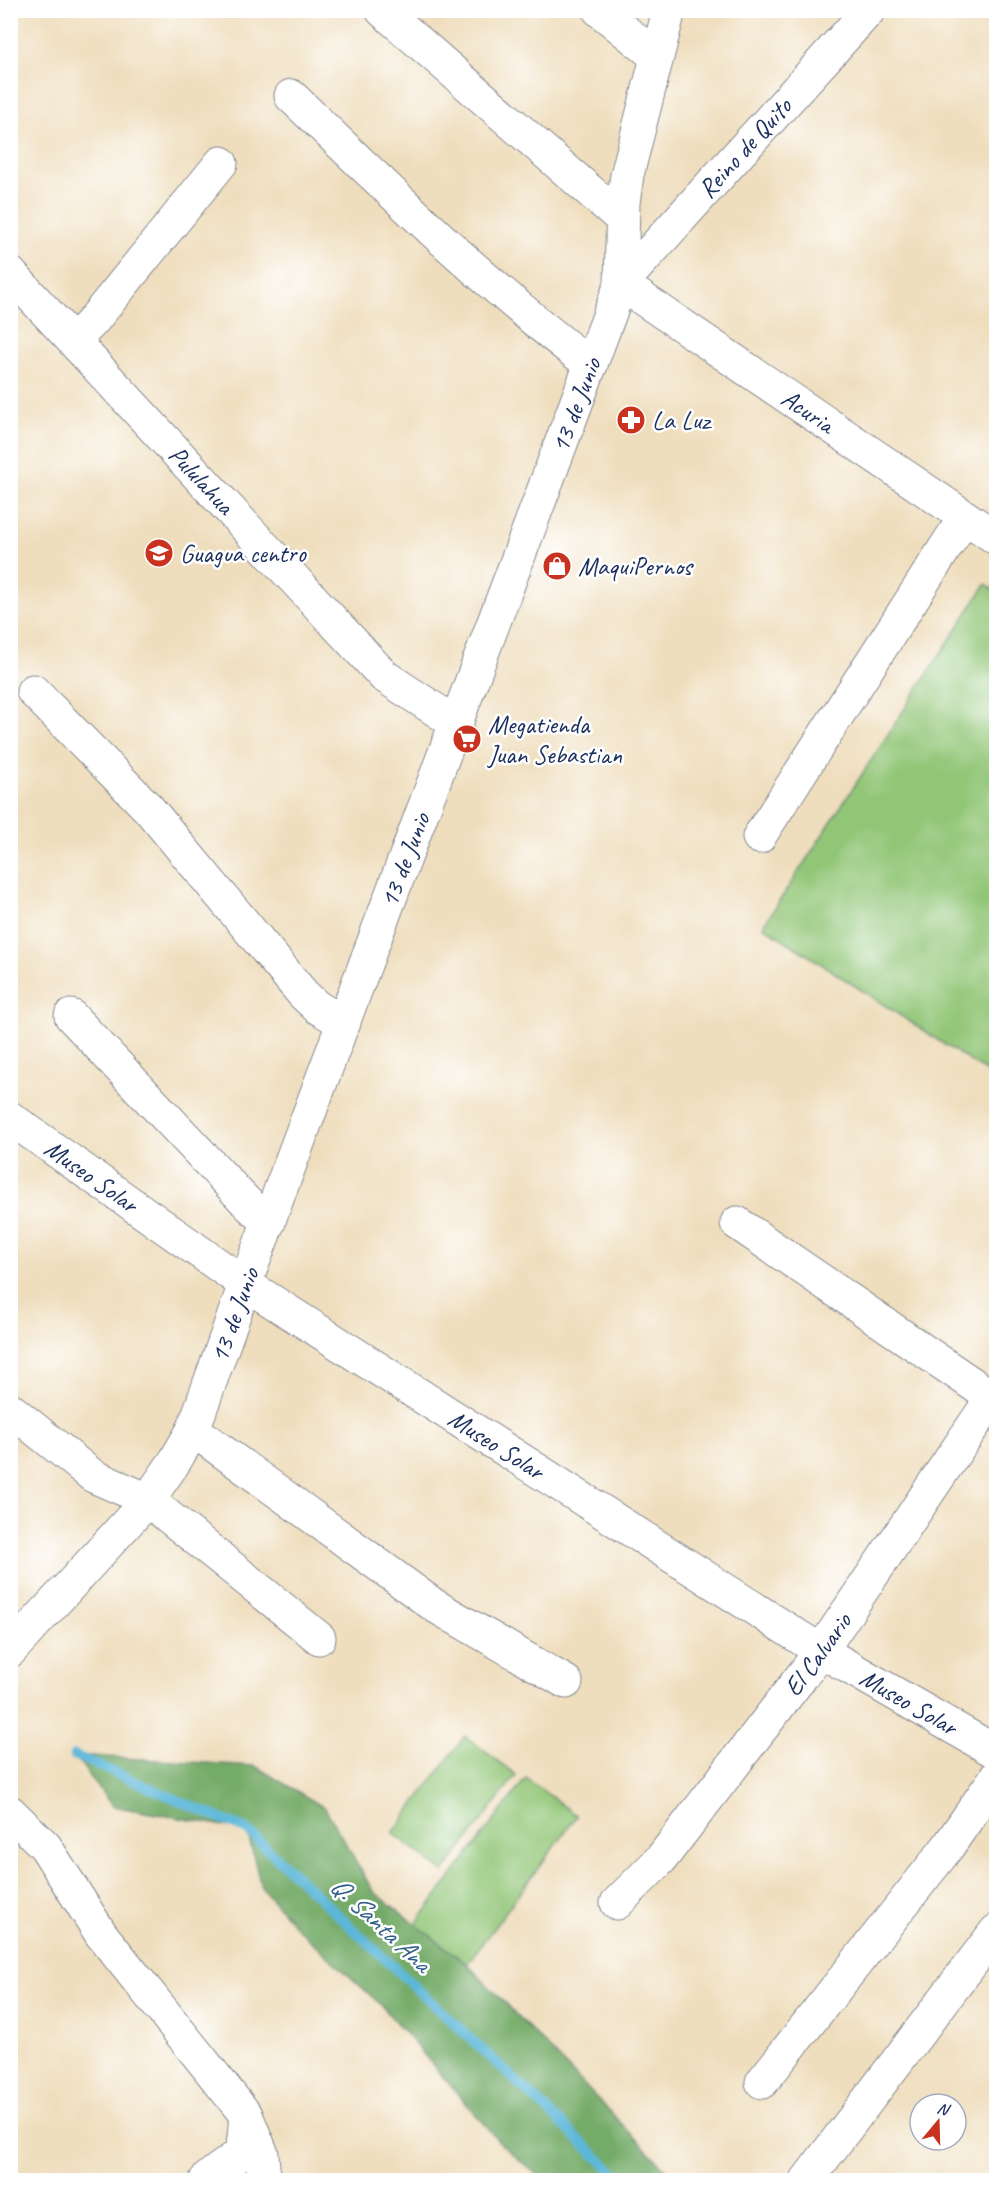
<svg xmlns="http://www.w3.org/2000/svg" width="1007" height="2191" viewBox="0 0 1007 2191" font-family="Caveat,sans-serif">
  <style>
    .green { fill: #92c677; stroke: #567a6a; stroke-width: 1.5 }
    .forest { fill: #75ab68; stroke: #486d63; stroke-width: 1.5 }
    .lines { fill: none; stroke-linecap: round; stroke-linejoin: round }
    .stream { stroke: #5bb7d9; stroke-width: 10 }
    .minor-casing { stroke: #85868e; stroke-width: 35 }
    .minor { stroke: #fff; stroke-width: 33 }
    .labels { text-anchor: middle; dominant-baseline: central; stroke-width: 5; stroke-linejoin: round; paint-order: stroke }
    .street-label { font-size: 26px; fill: #1b2f5e; stroke: #fff }
    .poi-label { font-size: 26px; fill: #1b2f5e; stroke: #fff; text-anchor: start }
    .water-label { font-size: 27px; font-style: italic; fill: #315f89; stroke: #fff }
  </style>
  <rect width="100%" height="100%" fill="#fff"/>
  <filter id="ink" filterUnits="userSpaceOnUse"><feTurbulence type="fractalNoise" baseFrequency=".0167" numOctaves="2"/><feDisplacementMap in="SourceGraphic" scale="12" xChannelSelector="R" yChannelSelector="G"/><feConvolveMatrix kernelMatrix="1 2 1 2 8 2 1 2 1" color-interpolation-filters="sRGB"/></filter>
  <filter id="wash" filterUnits="userSpaceOnUse"><feTurbulence type="fractalNoise" baseFrequency=".008" numOctaves="4" result="noise"/><feDisplacementMap in="SourceGraphic" scale="24" xChannelSelector="R" yChannelSelector="G"/><feGaussianBlur stdDeviation="1.35" result="paint"/><feColorMatrix in="noise" values="0 0 0 0 0 0 0 0 0 0 0 0 0 0 0 0 0 1.4 0 .05"/><feComposite in="paint" operator="in"/></filter>
  <g filter="url(#wash)">
    <rect width="100%" height="100%" fill="#efdebd"/>
    <path class="green" d="M 986,584 L 996,591 L 996,1078 L 763,926 Z
      M 465,1736 L 516,1775 L 444,1872 L 393,1833 Z
      M 526,1778 L 577,1816 L 467,1964 L 415,1925 Z"/>
    <path class="forest" d="M 74,1755 L 255,1766 L 325,1808 L 373,1891 L 467,1964 L 676,2180 L 543,2180 L 502,2145 L 381,2005 L 298,1929 L 261,1887 L 247,1830 L 112,1806 Z"/>
    <g class="lines">
      <path class="stream" d="M 74,1755 L 247,1830 L 622,2180"/>
    </g>
  </g>
  <g filter="url(#ink)">
    <g class="lines">
      <g class="minor-casing">
        <g id="minor">
          <path d="M 382,10 L 622,219"/>
          <path d="M 599,10 L 657,57"/>
          <path d="M 291,96 C 388,189 484,284 591,365"/>
          <path id="s1" d="M 10,273 L 384,676 L 457,724"/>
          <path id="s2" d="M 621,284 L 996,538"/>
          <path id="s3" d="M 621,284 L 869,10"/>
          <path d="M 74,341 L 92,322 L 221,163"/>
          <path d="M 33,691 L 148,808 L 303,994 L 317,1007 L 344,1023"/>
          <path d="M 759,837 L 965,517"/>
          <path d="M 71,1016 L 250,1206 L 269,1222"/>
          <path id="s4" d="M 10,1118 L 245,1284 L 821,1651 L 996,1752"/>
          <path d="M 737,1223 L 993,1398"/>
          <path d="M 10,1409 L 93,1476 L 148,1500 L 319,1638"/>
          <path d="M 193,1430 L 435,1606 L 566,1682"/>
          <path id="s5" d="M 10,1651 L 148,1500 L 175,1461 L 193,1430 L 245,1284 L 621,284 L 623,203 L 627,175 L 669,10"/>
          <path d="M 10,1812 L 45,1846 L 101,1934 L 246,2115 L 262,2154 L 264,2180"/>
          <path id="s6" d="M 617,1903 L 661,1859 L 821,1651 L 996,1392"/>
          <path d="M 762,2082 L 947,1848 L 996,1777"/>
          <path d="M 206,2180 C 215,2171 226,2165 236,2157 C 246,2149 244,2127 246,2115"/>
          <path d="M 807,2180 L 996,1931"/>
        </g>
      </g>
      <use href="#minor" class="minor"/>
    </g>
  </g>
  <defs>
    <g id="pharmacy-disc" transform="scale(1.5)"><circle r="9.5" fill="#c8321e" stroke="#fff"/><path d="M-2-6h4v4h4v4h-4v4h-4v-4h-4v-4h4Z" fill="#fff"/></g>
    <g id="school-disc" transform="scale(1.5)"><circle r="9.5" fill="#c8321e" stroke="#fff"/><path d="M0-5L7-2L0 1L-7-2ZM-4 1L0 2.5L4 1V4Q0 6-4 4Z" fill="#fff"/></g>
    <g id="shop-disc" transform="scale(1.5)"><circle r="9.5" fill="#c8321e" stroke="#fff"/><path d="M-5-2.5h2.3a2.7 3.5 0 0 1 5.4 0H5L5.5 6h-11ZM-1.5-2.5h3a1.5 2.3 0 0 0-3 0Z" fill="#fff"/></g>
    <g id="supermarket-disc" transform="scale(1.5)"><circle r="9.5" fill="#c8321e" stroke="#fff"/><path d="M-6-5.5h2.5l.6 2H6L4.5 2H-2.5L-4.4-4H-6ZM-1.5 3.2a1.3 1.3 0 1 0 .1 0ZM3 3.2a1.3 1.3 0 1 0 .1 0Z" fill="#fff"/></g>
  </defs>
  <g fill-rule="evenodd">
    <use href="#pharmacy-disc" x="631" y="420"/>
    <use href="#school-disc" x="159" y="553"/>
    <use href="#shop-disc" x="557" y="566"/>
    <use href="#supermarket-disc" x="467" y="739"/>
  </g>
  <g class="labels">
    <g class="street-label">
      <text stroke="none"><textPath href="#s3" startOffset="184">Reino de Quito</textPath></text>
      <text stroke="none"><textPath href="#s5" startOffset="1382">13 de Junio</textPath></text>
      <text stroke="none"><textPath href="#s2" startOffset="226">Acuria</textPath></text>
      <text stroke="none"><textPath href="#s1" startOffset="282">Pululahua</textPath></text>
      <text stroke="none"><textPath href="#s5" startOffset="896">13 de Junio</textPath></text>
      <text stroke="none"><textPath href="#s4" startOffset="100">Museo Solar</textPath></text>
      <text stroke="none"><textPath href="#s5" startOffset="410">13 de Junio</textPath></text>
      <text stroke="none"><textPath href="#s4" startOffset="586">Museo Solar</textPath></text>
      <text stroke="none"><textPath href="#s6" startOffset="320">El Calvario</textPath></text>
      <text stroke="none"><textPath href="#s4" startOffset="1072">Museo Solar</textPath></text>
    </g>
    <g class="poi-label">
      <text x="652" y="420">La Luz</text>
      <text x="180" y="553">Guagua centro</text>
      <text x="578" y="566">MaquiPernos</text>
      <text x="488" y="724">Megatienda<tspan x="488" dy="30">Juan Sebastian</tspan></text>
    </g>
    <g class="water-label">
      <text transform="translate(381 1924) rotate(43)">Q. Santa Ana</text>
    </g>
  </g>
  <rect width="1007" height="2191" fill="none" stroke="#fff" stroke-width="36"/>
  <g transform="translate(938 2122) rotate(19)"><circle r="28" fill="#ffffff" stroke="#a4acbf" stroke-width="1.5"/>
  <path d="M0-4.5L10 22L0 15L-10 22Z" fill="#c8321e"/>
  <text y="-9" font-size="16" font-weight="bold" text-anchor="middle" fill="#1b2f5e">N</text>
  </g>
</svg>
